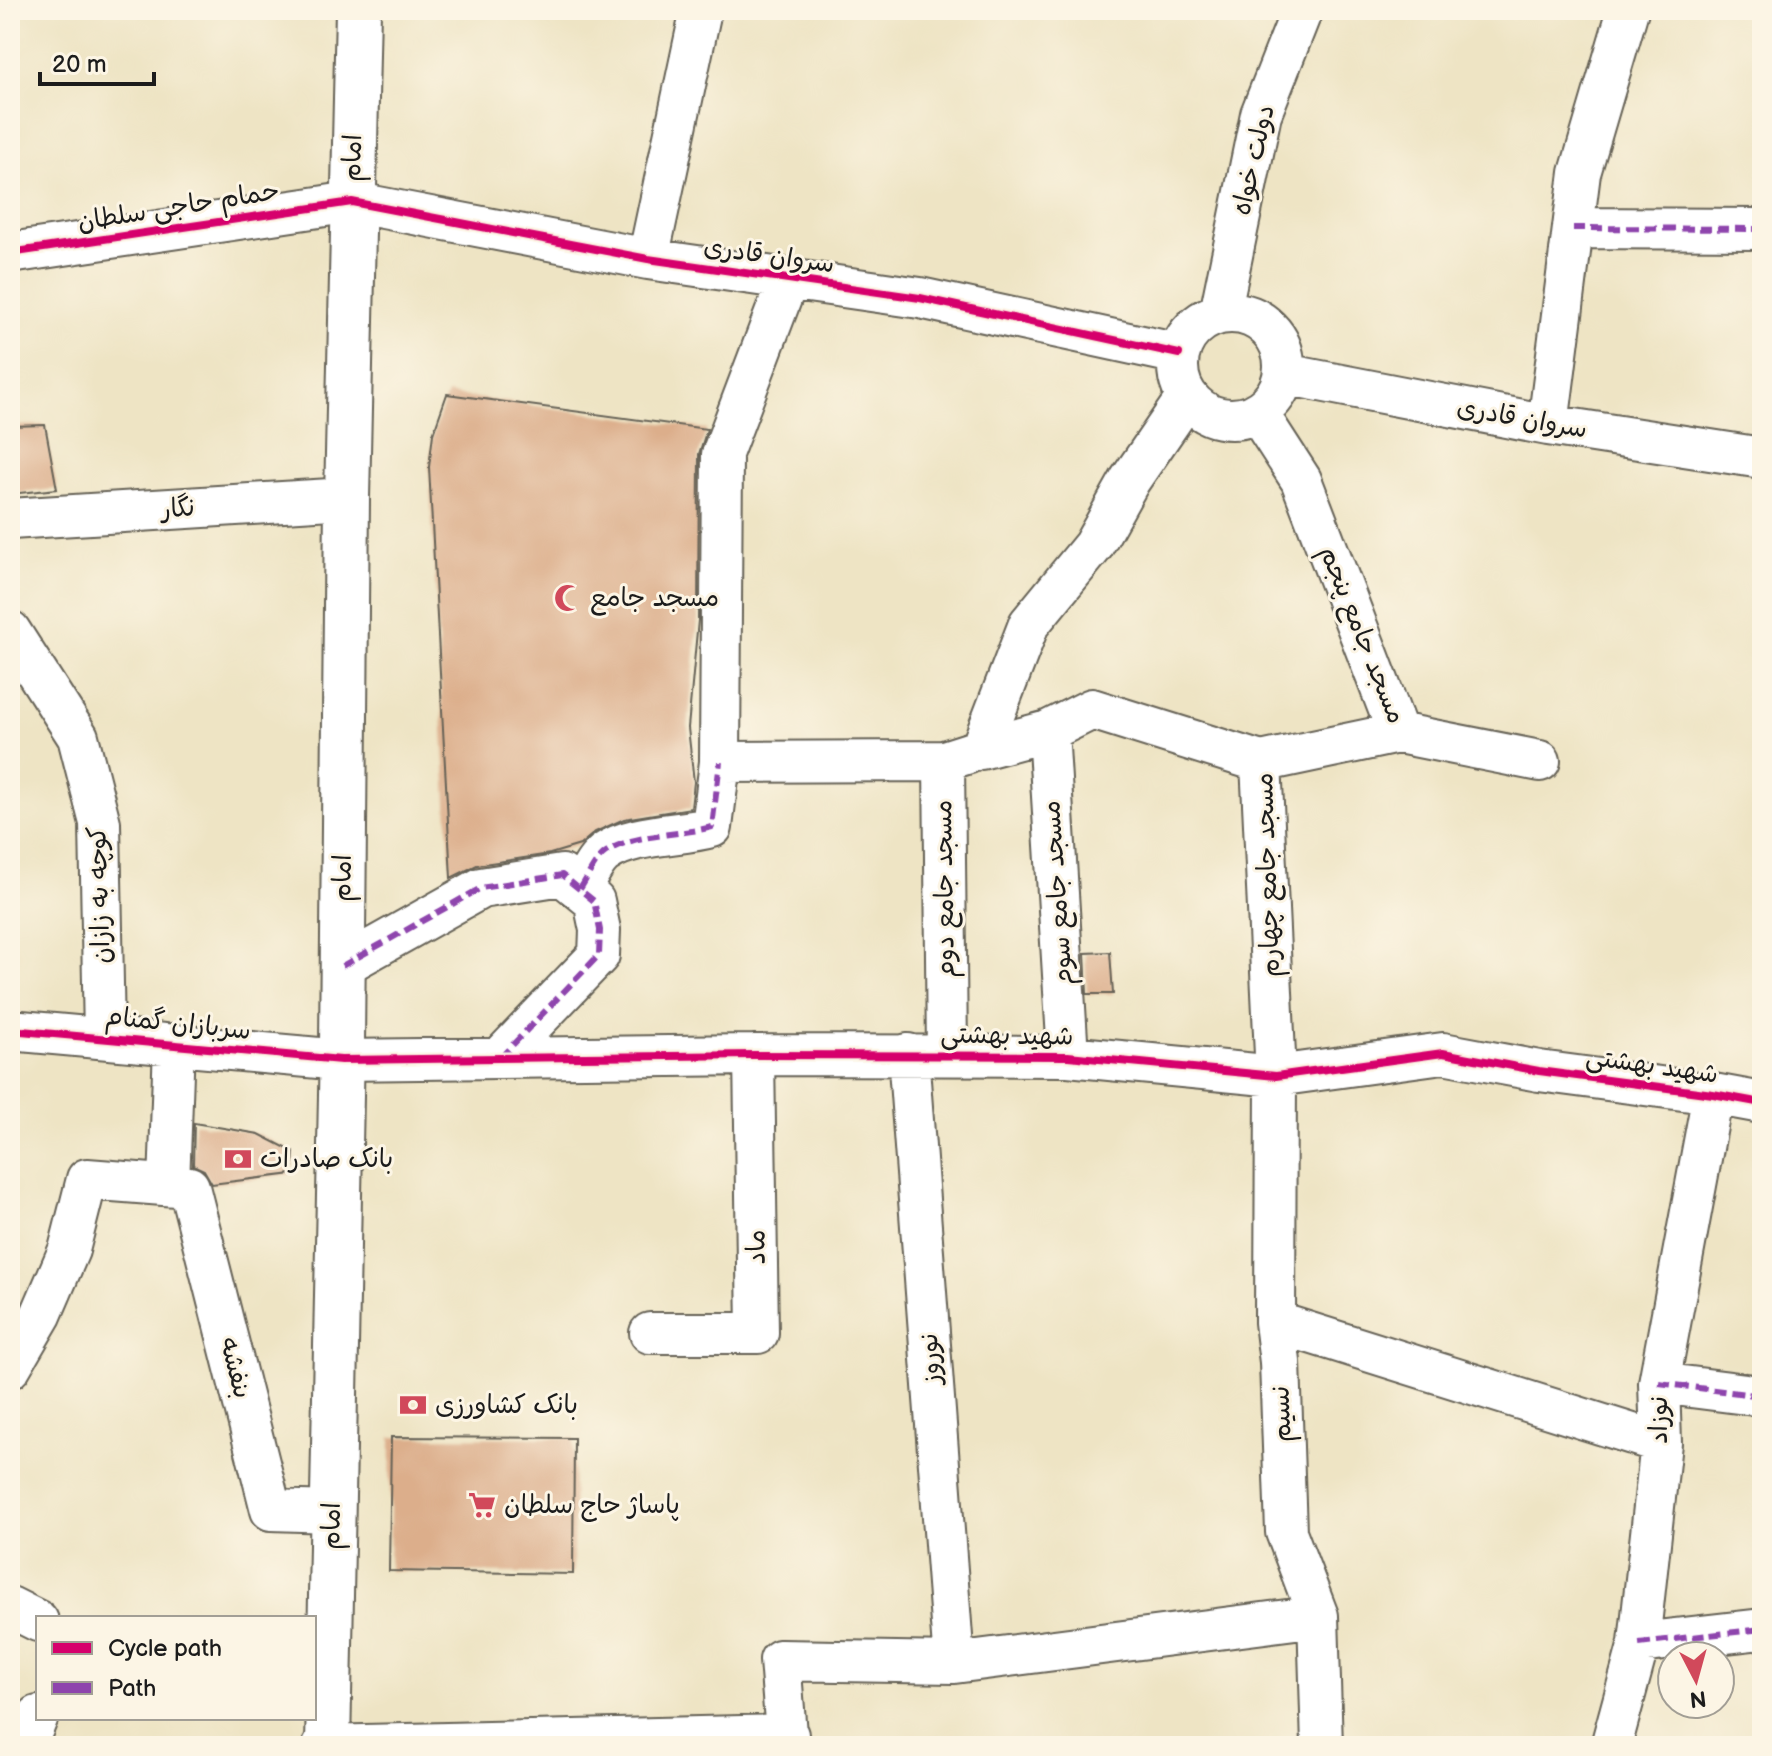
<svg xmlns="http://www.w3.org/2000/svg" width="1772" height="1756" viewBox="0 0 1772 1756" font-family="'Balsamiq Sans','Playpen Sans Arabic',sans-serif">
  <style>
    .building { fill: #dcae8b }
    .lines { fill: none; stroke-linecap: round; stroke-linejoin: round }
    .minor-casing { stroke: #666257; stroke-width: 44 }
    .major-casing { stroke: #666257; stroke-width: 48 }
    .minor { stroke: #fff; stroke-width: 40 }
    .major { stroke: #fff; stroke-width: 44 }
    .quiet { stroke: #8e44ad; stroke-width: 6; stroke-dasharray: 12 6; stroke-linecap: butt }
    .cycleway-casing { stroke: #fcf5e5; stroke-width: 13 }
    .cycleway { stroke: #d6006c; stroke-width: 8 }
    .labels { text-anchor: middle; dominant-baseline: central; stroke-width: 6; stroke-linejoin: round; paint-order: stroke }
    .street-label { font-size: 26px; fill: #1c1c1c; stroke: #fcf5e5 }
    .poi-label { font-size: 26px; fill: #1c1c1c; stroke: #fcf5e5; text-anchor: start }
  </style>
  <rect width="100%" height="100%" fill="#fcf5e5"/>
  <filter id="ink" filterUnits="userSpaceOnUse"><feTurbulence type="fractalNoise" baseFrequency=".0125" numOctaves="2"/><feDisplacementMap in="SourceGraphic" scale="16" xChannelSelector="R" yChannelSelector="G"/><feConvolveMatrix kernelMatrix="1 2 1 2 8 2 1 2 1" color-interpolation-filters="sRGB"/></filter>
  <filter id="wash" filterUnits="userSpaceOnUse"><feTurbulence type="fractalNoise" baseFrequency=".006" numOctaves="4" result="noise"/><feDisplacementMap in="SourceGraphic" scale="32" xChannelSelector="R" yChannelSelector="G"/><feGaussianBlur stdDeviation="1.8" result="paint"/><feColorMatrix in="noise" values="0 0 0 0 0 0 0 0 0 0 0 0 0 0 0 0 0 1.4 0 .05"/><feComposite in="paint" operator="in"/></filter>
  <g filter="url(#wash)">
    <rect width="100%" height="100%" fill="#eee4c4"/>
    <g id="blocks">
      <path class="building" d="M 447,394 L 707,429 L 699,454 L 698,620 L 688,728 L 694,782 L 691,808 L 624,819 L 595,832 L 580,845 L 550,854 L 477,865 L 451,878 L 429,467 L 433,434 Z
        M 45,425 L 57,489 L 10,494 L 10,426 Z
        M 1110,952 L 1113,994 L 1087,994 L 1085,953 Z
        M 194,1123 L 259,1134 L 294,1152 L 292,1174 L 212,1184 L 204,1170 L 193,1165 Z
        M 391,1437 L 574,1438 L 573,1574 L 389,1571 Z"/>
    </g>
  </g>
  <g filter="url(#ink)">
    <use href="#blocks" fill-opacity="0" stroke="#666257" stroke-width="2"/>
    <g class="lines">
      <g class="minor-casing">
        <path id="minor" d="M 1573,228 L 1762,229
          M 10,253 L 352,202 L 648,259 L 920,298 L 1179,354
          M 648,259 L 701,10
          M 788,280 L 722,454 L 720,762 L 944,761
          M1178 366a53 53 0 1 1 106 0a53 53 0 1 1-106 0Z
          M 1220,314 L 1261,114 L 1302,10
          M 1284,374 L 1548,425 L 1762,458
          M 1187,397 L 1130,480 L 1093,546 L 1029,624 L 981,749 L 1048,731 L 1092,709 L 1261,762
          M 1257,412 L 1301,480 L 1398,733 L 1540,761
          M 1548,425 L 1580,173 L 1628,10
          M 10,519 L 347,498
          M 10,631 L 78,737 L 100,823 L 104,1037
          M 1048,731 L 1068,1056
          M 580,889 C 587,879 595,859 606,852 C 634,833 679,836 712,827 L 720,762
          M 342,966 L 481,888 L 562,875 L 594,901 L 600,930 L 599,955 L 500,1058
          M 10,1030 L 341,1060 L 754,1055 L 1068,1056 L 1276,1076 L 1443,1053 L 1539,1071 L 1713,1094 L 1762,1103
          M 908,1054 L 954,1663
          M 947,1055 L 944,761 L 969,753
          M 169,1185 L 174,1044
          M 1275,1322 L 1661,1443
          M 650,1333 L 758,1333 L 754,1055
          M 10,1368 L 41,1315 L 69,1250 L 87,1179 L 189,1187 L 271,1510 L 332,1512
          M 1659,1383 L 1762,1396
          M 10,1607 L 38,1621
          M 1639,1643 L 1762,1629
          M 26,1746 L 38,1716
          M 323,1746 L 788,1735
          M 787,1746 L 780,1660 L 954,1663 L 1318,1616
          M 1322,1746 L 1318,1616 L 1286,1532 L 1280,1362 L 1275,1322 L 1276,1076 L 1261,762 L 1398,733
          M 1611,1746 L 1639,1643 L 1661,1443 L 1659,1383 L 1713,1094"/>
      </g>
      <g class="major-casing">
        <path id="major" d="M 328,1746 L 342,1045 L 347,498 L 358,10"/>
      </g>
      <use href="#minor" class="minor"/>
      <use href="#major" class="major"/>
      <path class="quiet" d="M 1573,228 L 1762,229
        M 580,889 C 587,879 595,859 606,852 C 634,833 679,836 712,827 L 720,762
        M 342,966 L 481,888 L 562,875 L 594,901 L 600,930 L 599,955 L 500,1058
        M 1659,1383 L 1762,1396
        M 1639,1643 L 1762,1629"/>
      <g class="cycleway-casing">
        <path id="cycleway" d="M 10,253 L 352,202 L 648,259 L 920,298 L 1179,354
          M 10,1030 L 341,1060 L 754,1055 L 1068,1056 L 1276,1076 L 1443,1053 L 1539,1071 L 1713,1094 L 1762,1103"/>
      </g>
      <use href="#cycleway" class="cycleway"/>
    </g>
  </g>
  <defs>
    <g id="mosque-bare" transform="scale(2.16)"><path d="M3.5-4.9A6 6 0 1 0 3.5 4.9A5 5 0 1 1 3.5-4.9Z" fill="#d1495b" stroke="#fcf5e5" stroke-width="2.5" paint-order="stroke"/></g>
    <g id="bank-bare" transform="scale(2.16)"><path d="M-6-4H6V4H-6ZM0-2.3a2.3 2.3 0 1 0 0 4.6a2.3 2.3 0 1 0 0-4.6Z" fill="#d1495b" stroke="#fcf5e5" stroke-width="2.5" paint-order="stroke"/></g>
    <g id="supermarket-bare" transform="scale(2.16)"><path d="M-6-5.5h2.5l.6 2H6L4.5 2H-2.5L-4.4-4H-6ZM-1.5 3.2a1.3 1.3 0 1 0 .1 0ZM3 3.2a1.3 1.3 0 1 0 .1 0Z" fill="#d1495b" stroke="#fcf5e5" stroke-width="2.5" paint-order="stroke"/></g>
  </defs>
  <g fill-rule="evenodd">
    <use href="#mosque-bare" x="568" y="598"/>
    <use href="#bank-bare" x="238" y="1159"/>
    <use href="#bank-bare" x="413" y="1405"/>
    <use href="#supermarket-bare" x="482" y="1505"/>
  </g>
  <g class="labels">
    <g class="street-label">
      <text transform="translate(353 158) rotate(-88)">امام</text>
      <text transform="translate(1254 160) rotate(-77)">دولت خواه</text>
      <text transform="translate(178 207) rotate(-9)">حمام حاجی سلطان</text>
      <text transform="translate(769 256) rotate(8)">سروان قادری</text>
      <text transform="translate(1522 419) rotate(10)">سروان قادری</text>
      <text transform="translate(178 509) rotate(-4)">نگار</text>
      <text transform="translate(1362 635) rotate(68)">مسجد جامع پنجم</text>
      <text transform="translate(1268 875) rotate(-92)">مسجد جامع چهارم</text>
      <text transform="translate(343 878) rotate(-89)">امام</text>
      <text transform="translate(945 889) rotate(-91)">مسجد جامع دوم</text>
      <text transform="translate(1058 893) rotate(-94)">مسجد جامع سوم</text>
      <text transform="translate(100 895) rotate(-92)">کوچه به زازان</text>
      <text transform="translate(178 1024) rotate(6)">سربازان گمنام</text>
      <text transform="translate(1007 1036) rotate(1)">شهید بهشتی</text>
      <text transform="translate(1652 1066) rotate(8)">شهید بهشتی</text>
      <text transform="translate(757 1247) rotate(-91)">ماد</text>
      <text transform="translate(931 1358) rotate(-94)">نوروز</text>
      <text transform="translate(235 1368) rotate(76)">بنفشه</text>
      <text transform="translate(1282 1414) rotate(-92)">نسیم</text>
      <text transform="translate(1659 1420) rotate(-90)">نوزاد</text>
      <text transform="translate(332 1526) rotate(-89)">امام</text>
    </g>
    <g class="poi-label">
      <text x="590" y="598">مسجد جامع</text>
      <text x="260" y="1159">بانک صادرات</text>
      <text x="435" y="1405">بانک کشاورزی</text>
      <text x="504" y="1505">پاساژ حاج سلطان</text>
    </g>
  </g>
  <rect width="1772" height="1756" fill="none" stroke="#fcf5e5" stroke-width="40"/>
  <rect x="36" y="1616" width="280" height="104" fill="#fcf5e5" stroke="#a29e95" stroke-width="2"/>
  <rect x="52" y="1642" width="40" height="12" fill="#d6006c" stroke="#a29e95" stroke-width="2"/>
  <text x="108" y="1656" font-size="24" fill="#1c1c1c">Cycle path</text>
  <rect x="52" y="1682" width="40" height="12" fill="#8e44ad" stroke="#a29e95" stroke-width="2"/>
  <text x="108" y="1696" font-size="24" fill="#1c1c1c">Path</text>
  <g transform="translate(1696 1680) rotate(174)"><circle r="38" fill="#fcf5e5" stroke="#a29e95" stroke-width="2"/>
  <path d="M0-6L14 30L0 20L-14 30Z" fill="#d1495b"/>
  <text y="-12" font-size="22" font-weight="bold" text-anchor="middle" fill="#1c1c1c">N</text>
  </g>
  <path d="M40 72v12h114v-12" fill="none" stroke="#1c1c1c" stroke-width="4"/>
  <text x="52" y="72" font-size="24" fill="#1c1c1c" stroke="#fcf5e5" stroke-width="6" paint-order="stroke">20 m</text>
</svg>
